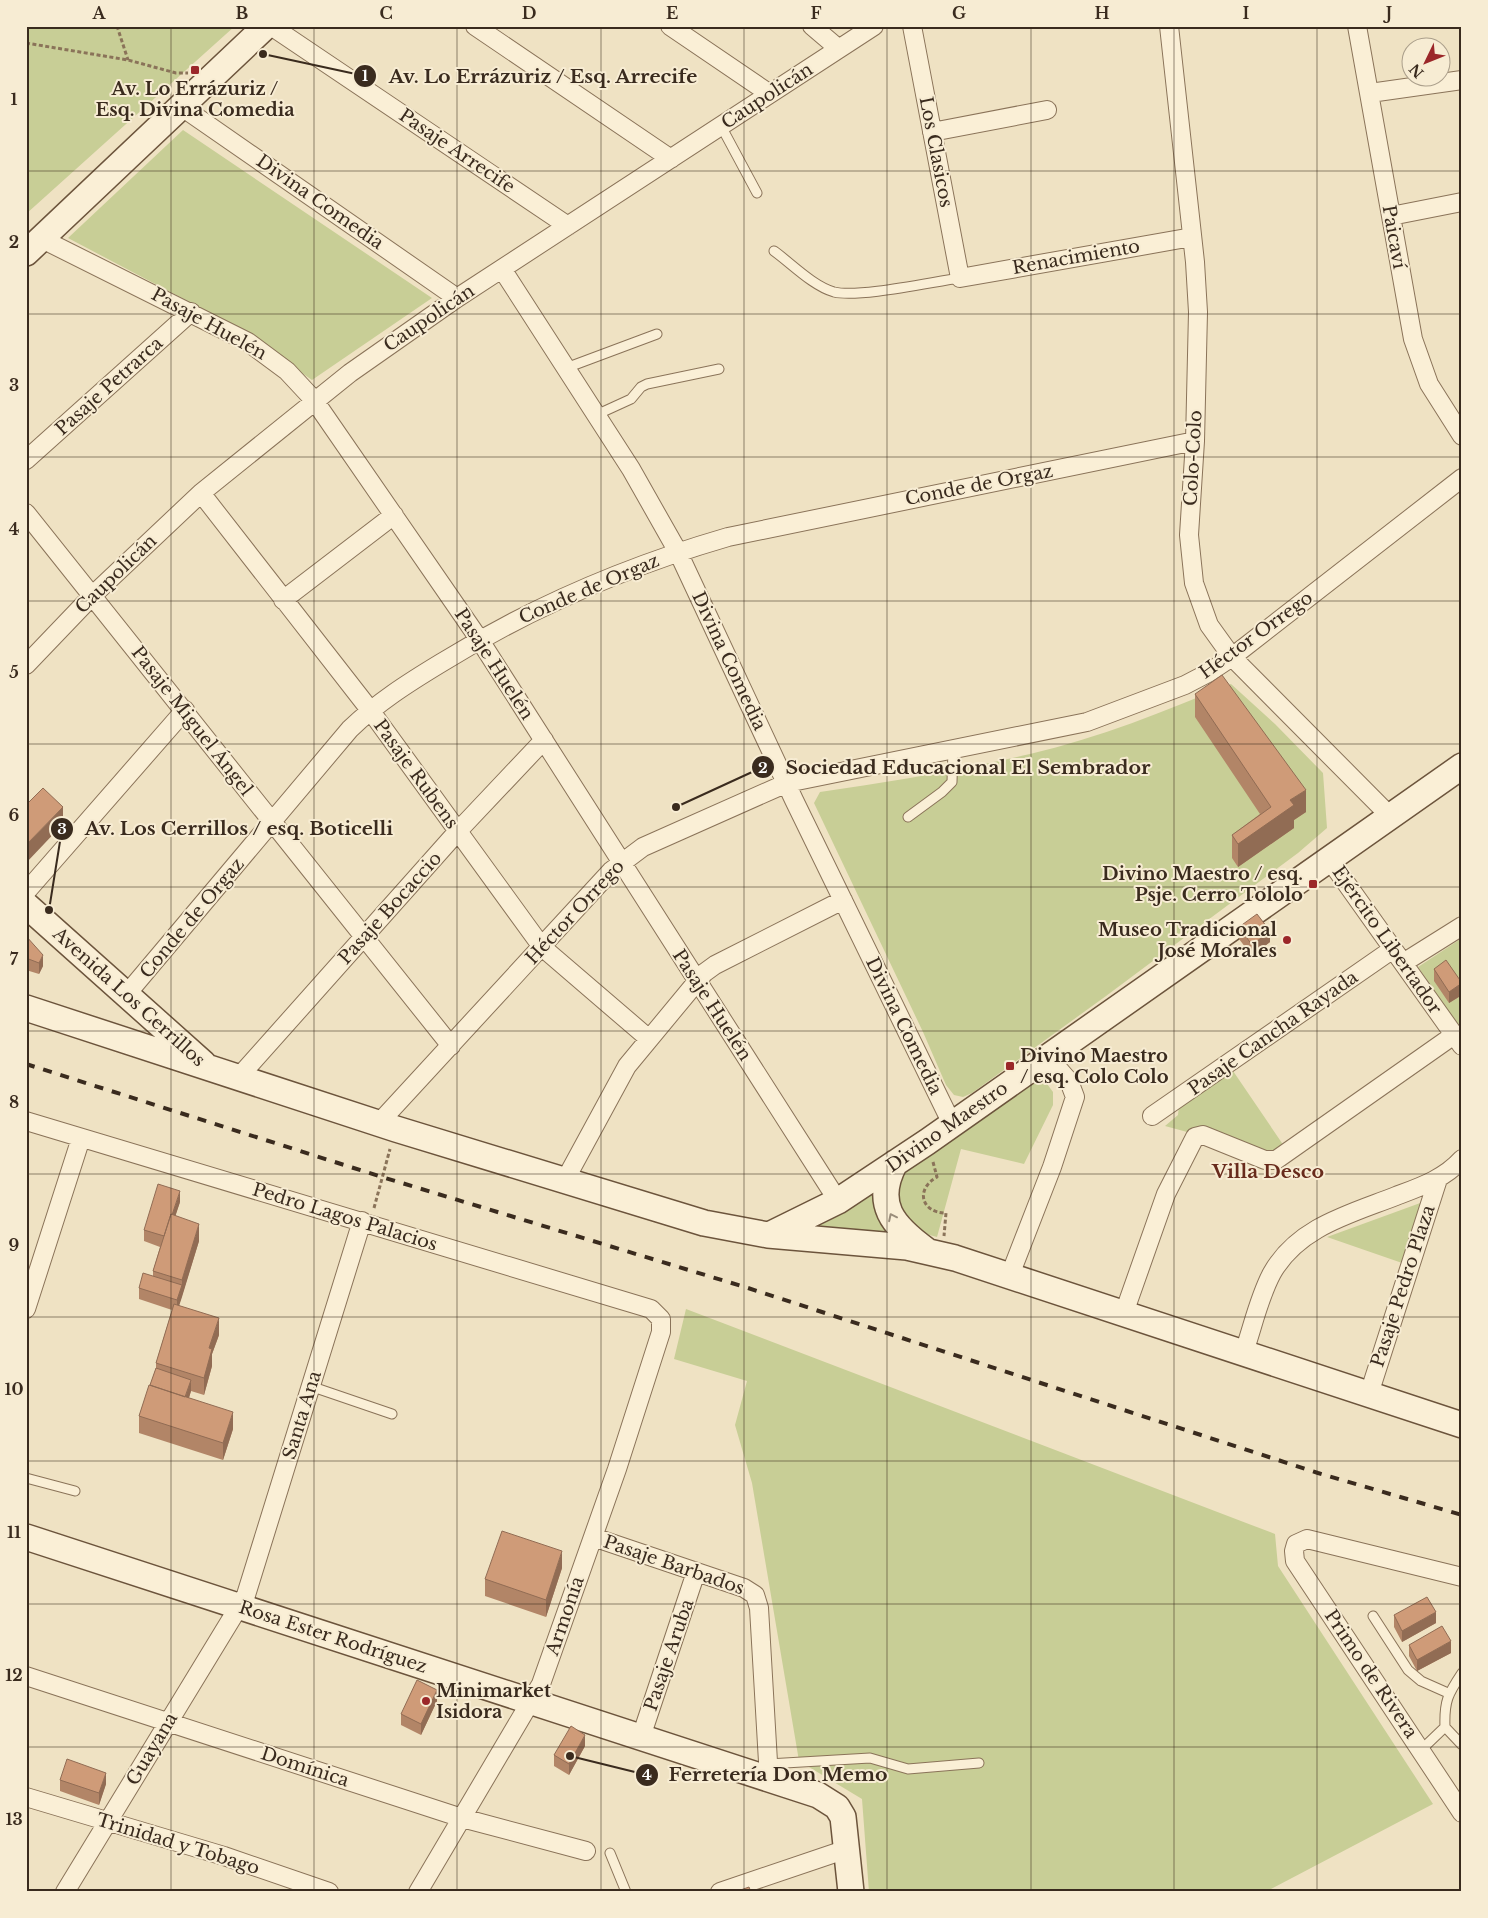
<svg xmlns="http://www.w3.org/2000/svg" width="1488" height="1918" viewBox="0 0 1488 1918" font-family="'Libre Baskerville',serif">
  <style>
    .green { fill: #c8ce96 }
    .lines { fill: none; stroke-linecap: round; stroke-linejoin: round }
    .lane-casing { stroke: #8a7359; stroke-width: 11 }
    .street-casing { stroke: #8a7359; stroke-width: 20 }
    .secondary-casing { stroke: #6c543c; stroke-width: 28 }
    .path { stroke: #8a7359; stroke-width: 3; stroke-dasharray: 4 2.5; stroke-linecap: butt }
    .lane { stroke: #faefd6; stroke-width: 9 }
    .street { stroke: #faefd6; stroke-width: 18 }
    .secondary { stroke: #faefd6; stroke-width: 25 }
    .rail { stroke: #3a2b1e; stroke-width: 4; stroke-dasharray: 9 9; stroke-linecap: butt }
    .wall { fill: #b28567 }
    .shaded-wall { fill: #916c54 }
    .building { fill: #cf9b78; stroke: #916c54 }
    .oneway { stroke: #9a8d7a }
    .grid { fill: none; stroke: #3a2b1e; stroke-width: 1; stroke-opacity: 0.55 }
    .poi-dot { fill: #9b2729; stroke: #f7ecd3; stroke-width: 2 }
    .labels { text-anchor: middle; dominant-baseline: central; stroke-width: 4; stroke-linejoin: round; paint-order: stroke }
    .poi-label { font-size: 18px; font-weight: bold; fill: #3a2b1e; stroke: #f7ecd3; text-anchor: end }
    .street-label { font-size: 18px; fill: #3a2b1e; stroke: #f7ecd3 }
    .neighbourhood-label { font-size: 19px; font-weight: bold; fill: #682b1c; stroke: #f7ecd3 }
    .leader { fill: none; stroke: #3a2b1e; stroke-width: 2 }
    .callout-dot { fill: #3a2b1e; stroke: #f7ecd3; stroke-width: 2 }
    .mark-label { font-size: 15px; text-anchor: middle; font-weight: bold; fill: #fff }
    .callout-label { font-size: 19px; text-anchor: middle; font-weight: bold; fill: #3a2b1e; stroke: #f7ecd3; stroke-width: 4; stroke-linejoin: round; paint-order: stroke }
    .neatline { fill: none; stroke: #3a2b1e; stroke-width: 2 }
    .grid-label { font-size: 16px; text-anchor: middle; font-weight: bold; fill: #3a2b1e }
  </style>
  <rect width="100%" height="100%" fill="#efe2c3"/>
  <path class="green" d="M 26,26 L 235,26 L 26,214 Z
    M 183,130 L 432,298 L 312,380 L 233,325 L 68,238 Z
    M 1231,684 L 1275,724 L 1323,773 L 1327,828 L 1298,853 L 1106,996 L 972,1093 L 963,1097 L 954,1095 L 946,1085 L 923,1032 L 814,803 L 820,792 C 890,782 961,770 1030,754 C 1099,738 1165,711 1231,684 Z
    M 1462,938 L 1462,1031 L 1418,967 Z
    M 1231,1068 L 1284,1146 L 1272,1155 L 1165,1126 L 1178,1115 L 1179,1105 Z
    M 1036,1069 L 1053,1092 L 1053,1105 L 1024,1164 L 961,1149 L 937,1237 L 922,1233 L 900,1216 L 893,1172 Z
    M 880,1175 L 897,1238 L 806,1231 Z
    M 1423,1202 L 1405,1264 L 1327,1237 Z
    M 686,1309 L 1275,1534 L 1278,1566 L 1433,1804 L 1265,1892 L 869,1892 L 862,1799 L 799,1761 L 752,1483 L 735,1425 L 747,1381 L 674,1359 Z"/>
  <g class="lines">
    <g class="lane-casing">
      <path id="lane" d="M 721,126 L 757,193
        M 774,251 C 792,264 813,286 834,292 C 859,298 931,282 960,278
        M 566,368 L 657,334
        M 596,415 L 631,399 L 641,387 L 647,384 L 719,369
        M 908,817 L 942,792 L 952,782 L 953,750
        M 310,1386 L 392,1414
        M 26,1478 L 75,1491
        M 1373,1616 L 1408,1670 L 1421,1681 L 1448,1693
        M 1445,1727 C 1444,1701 1448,1694 1462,1673
        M 1421,1750 L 1445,1727 L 1462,1745
        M 768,1764 L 870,1758 L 908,1769 L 979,1763
        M 610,1853 L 626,1892"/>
    </g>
    <g class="street-casing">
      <path id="street" d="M 271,26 L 568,226
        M 475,26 L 671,159
        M 670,26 L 770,94
        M 812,26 L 839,49
        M 912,26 L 960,278 L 1192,237
        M 1169,26 L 1195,262 L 1198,312 L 1195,441 L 1189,535 L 1194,583 L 1209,625 L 1232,657 L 1390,816
        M 1357,26 L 1413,339 L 1429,384 L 1462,436
        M 1370,93 L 1462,80
        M 182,107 L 457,298
        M 932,132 L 1047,110
        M 1391,216 L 1462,202
        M 42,239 L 248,342 L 287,371 L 314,400 L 479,639 L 838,1201
        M 502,269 L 631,469 L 678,552 L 794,800 L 952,1124
        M 26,460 L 191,312
        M 201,493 L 370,710 L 542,947 L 648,1038
        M 26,513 L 451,1046
        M 283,600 L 394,515
        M 26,665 L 93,595 L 201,493 L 350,373 L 457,298 L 874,26
        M 1329,859 L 1462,1046
        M 26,892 L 185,710
        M 1403,963 L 1462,926
        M 126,995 L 350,729 C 378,702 408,683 441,663 C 530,608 628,566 728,537 L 1195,441
        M 238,1078 L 458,831 L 544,740
        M 1152,1116 L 1393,949
        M 26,1121 L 651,1309 L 661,1319 L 661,1332 L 617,1469 L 541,1684 L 418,1892
        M 378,1124 L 611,871 L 643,847 L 787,783 L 1087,722 L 1185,685 L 1208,673 L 1232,657 L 1462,478
        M 564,1182 L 627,1066 L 704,973 L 715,965 L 843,900
        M 1010,1275 L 1052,1167 L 1075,1097 L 1069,1081 L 1048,1057
        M 26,1309 L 81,1138
        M 1124,1313 L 1166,1194 L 1195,1137 L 1203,1135 L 1265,1160 L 1276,1160 L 1454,1035
        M 1244,1352 C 1253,1326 1259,1297 1272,1273 C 1298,1227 1350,1214 1396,1196 C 1420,1187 1444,1179 1462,1159
        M 1369,1394 L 1438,1179
        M 593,1537 L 744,1588 L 755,1595 L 759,1608 L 769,1779
        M 1462,1577 L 1307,1539 L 1296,1544 L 1294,1551 L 1295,1561 L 1462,1813
        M 26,1676 L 462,1818 L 586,1851
        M 641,1737 L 696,1572
        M 26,1797 L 224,1856 L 329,1892
        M 65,1892 L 246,1595 L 362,1221
        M 720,1892 L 847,1849"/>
    </g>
    <g class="secondary-casing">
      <path id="secondary" d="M 26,253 L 266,26
        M 26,905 L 203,1063
        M 26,1008 L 396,1129 L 704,1223 L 768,1235 L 907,1247 L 955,1258 L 1462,1425
        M 895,1163 C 873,1204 893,1226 926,1250
        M 769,1235 L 838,1201 L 927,1142 L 1462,766
        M 26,1537 L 818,1795 L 837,1807 L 843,1817 L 851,1892"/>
    </g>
    <path class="path" d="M 117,26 L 128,60
      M 26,43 L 128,60 L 176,73 L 188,73
      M 933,1162 L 937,1177 C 915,1189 921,1213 946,1213 L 944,1236
      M 374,1208 L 390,1149"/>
    <use href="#lane" class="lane"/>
    <use href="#street" class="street"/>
    <use href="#secondary" class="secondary"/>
    <path class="rail" d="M 26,1064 L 382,1177 L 748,1288 L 1318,1473 L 1462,1515"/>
  </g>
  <path class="wall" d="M 1195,694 L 1306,812 L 1294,820 L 1294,828 L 1238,867 L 1232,858 L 1232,835 L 1260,814 L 1195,717 Z
    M 1239,927 L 1270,942 L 1252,956 L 1239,939 Z
    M 26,936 L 43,966 L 39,974 L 26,970 Z
    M 1434,969 L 1462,983 L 1462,995 L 1449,1003 L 1434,981 Z
    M 180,1202 L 175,1216 L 199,1241 L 179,1305 L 219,1335 L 212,1354 L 212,1366 L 204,1395 L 191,1391 L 189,1398 L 233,1429 L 223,1460 L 139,1433 L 139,1416 L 156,1368 L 156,1363 L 172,1310 L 139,1299 L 139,1288 L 153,1276 L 153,1271 L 160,1247 L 144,1241 L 144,1230 Z
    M 562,1568 L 546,1617 L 485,1596 L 485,1579 Z
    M 1394,1615 L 1436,1623 L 1402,1642 L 1394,1627 Z
    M 1409,1645 L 1451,1653 L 1417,1671 L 1409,1656 Z
    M 437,1701 L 421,1735 L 401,1725 L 401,1714 Z
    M 1462,1709 L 1462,1728 L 1461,1728 L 1461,1710 Z
    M 585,1746 L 569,1775 L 554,1766 L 554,1755 Z
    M 60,1780 L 106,1784 L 99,1805 L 60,1791 Z"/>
  <path class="shaded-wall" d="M 1306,790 L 1306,812 L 1294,820 L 1294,828 L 1238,867 L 1238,844 L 1290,800 Z
    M 63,807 L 63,824 L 26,863 L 26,845 Z
    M 1270,931 L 1270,942 L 1252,956 L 1252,945 Z
    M 43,955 L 43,966 L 39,974 L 39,963 Z
    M 1462,983 L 1462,995 L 1449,1003 L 1449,992 Z
    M 180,1191 L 180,1202 L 165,1248 L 165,1237 Z
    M 199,1224 L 199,1241 L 182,1297 L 182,1280 Z
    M 182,1285 L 182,1297 L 177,1312 L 177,1300 Z
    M 219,1318 L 219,1335 L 212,1354 L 212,1366 L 204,1395 L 204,1378 L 209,1348 Z
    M 191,1380 L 191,1391 L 184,1413 L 184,1402 Z
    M 233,1412 L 233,1429 L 223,1460 L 223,1443 Z
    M 562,1551 L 562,1568 L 546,1617 L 546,1600 Z
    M 1436,1612 L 1436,1623 L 1402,1642 L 1402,1631 Z
    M 1451,1641 L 1451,1653 L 1417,1671 L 1417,1660 Z
    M 437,1690 L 437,1701 L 421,1735 L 421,1724 Z
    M 585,1735 L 585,1746 L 569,1775 L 569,1764 Z
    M 106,1773 L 106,1784 L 99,1805 L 99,1793 Z"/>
  <path class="building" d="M 1222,675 L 1306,790 L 1290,800 L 1294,805 L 1238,844 L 1232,835 L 1271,807 L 1195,694 Z
    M 43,788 L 63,807 L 26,845 L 26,805 Z
    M 1257,914 L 1270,931 L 1252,945 L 1239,927 Z
    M 26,936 L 43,955 L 39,963 L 26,958 Z
    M 1446,960 L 1462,983 L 1449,992 L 1434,969 Z
    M 158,1184 L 180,1191 L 172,1215 L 171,1214 L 164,1236 L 144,1230 Z
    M 171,1214 L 199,1224 L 182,1280 L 153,1271 Z
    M 143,1273 L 182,1285 L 177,1300 L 139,1288 Z
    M 174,1304 L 219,1318 L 209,1348 L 212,1349 L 204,1378 L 156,1363 Z
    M 156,1368 L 191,1380 L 185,1397 L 150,1385 Z
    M 149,1385 L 233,1412 L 223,1443 L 139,1416 Z
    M 502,1531 L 562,1551 L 546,1600 L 485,1579 Z
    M 1427,1597 L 1436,1612 L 1402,1631 L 1394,1615 Z
    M 1442,1626 L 1451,1641 L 1417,1660 L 1409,1645 Z
    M 417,1680 L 437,1690 L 421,1724 L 401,1714 Z
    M 571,1726 L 585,1735 L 569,1764 L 554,1755 Z
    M 67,1759 L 106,1773 L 99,1793 L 60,1780 Z
    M 749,1887 L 751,1892 L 735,1892 Z"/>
  <defs><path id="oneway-chevron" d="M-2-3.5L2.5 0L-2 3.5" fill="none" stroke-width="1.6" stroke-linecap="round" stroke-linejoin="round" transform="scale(1.25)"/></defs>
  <use class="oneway" href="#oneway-chevron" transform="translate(892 1217) rotate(-116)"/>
  <path class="grid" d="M 171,26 L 171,1892M 314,26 L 314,1892M 457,26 L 457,1892M 601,26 L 601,1892M 744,26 L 744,1892M 887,26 L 887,1892M 1031,26 L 1031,1892M 1174,26 L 1174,1892M 1317,26 L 1317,1892M 26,171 L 1462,171M 26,314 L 1462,314M 26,457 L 1462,457M 26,601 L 1462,601M 26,744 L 1462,744M 26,887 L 1462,887M 26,1031 L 1462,1031M 26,1174 L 1462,1174M 26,1317 L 1462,1317M 26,1461 L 1462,1461M 26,1604 L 1462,1604M 26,1747 L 1462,1747"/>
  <g class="poi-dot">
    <rect x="190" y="65" width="10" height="10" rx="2.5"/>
    <rect x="1308" y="879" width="10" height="10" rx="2.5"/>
    <circle cx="1287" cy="940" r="5"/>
    <rect x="1005" y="1061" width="10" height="10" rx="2.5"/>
    <circle cx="426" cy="1701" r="5"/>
  </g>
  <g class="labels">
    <g class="poi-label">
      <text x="195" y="89" text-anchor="middle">Av. Lo Errázuriz /<tspan x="195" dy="21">Esq. Divina Comedia</tspan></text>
      <text x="1303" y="874">Divino Maestro / esq.<tspan x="1303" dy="21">Psje. Cerro Tololo</tspan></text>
      <text x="1277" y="930">Museo Tradicional<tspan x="1277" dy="21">José Morales</tspan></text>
      <text x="1020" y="1056" text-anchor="start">Divino Maestro<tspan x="1020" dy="21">/ esq. Colo Colo</tspan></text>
      <text x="436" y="1691" text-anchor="start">Minimarket<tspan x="436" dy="21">Isidora</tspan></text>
    </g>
    <g class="street-label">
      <text transform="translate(767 96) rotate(-33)">Caupolicán</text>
      <text transform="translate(457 151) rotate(34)">Pasaje Arrecife</text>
      <text transform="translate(936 152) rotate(79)">Los Clasicos</text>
      <text transform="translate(320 202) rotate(35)">Divina Comedia</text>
      <text transform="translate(1394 237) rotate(80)">Paicaví</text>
      <text transform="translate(1076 257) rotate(-10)">Renacimiento</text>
      <text transform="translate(429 318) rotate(-34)">Caupolicán</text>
      <text transform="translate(209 324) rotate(29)">Pasaje Huelén</text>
      <text transform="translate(109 386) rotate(-42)">Pasaje Petrarca</text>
      <text transform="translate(1193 458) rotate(-87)">Colo-Colo</text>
      <text transform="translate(979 485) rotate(-11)">Conde de Orgaz</text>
      <text transform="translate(116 574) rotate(-44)">Caupolicán</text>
      <text transform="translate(589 589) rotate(-23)">Conde de Orgaz</text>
      <text transform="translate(1256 635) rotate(-36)">Héctor Orrego</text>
      <text transform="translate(729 661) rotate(65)">Divina Comedia</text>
      <text transform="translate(494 664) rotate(57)">Pasaje Huelén</text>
      <text transform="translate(192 721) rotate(52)">Pasaje Miguel Ángel</text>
      <text transform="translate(416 774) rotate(54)">Pasaje Rubens</text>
      <text transform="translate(390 908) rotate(-48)">Pasaje Bocaccio</text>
      <text transform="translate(575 912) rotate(-47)">Héctor Orrego</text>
      <text transform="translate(192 918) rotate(-50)">Conde de Orgaz</text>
      <text transform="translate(1387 940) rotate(55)">Ejército Libertador</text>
      <text transform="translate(129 997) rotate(42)">Avenida Los Cerrillos</text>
      <text transform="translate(712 1005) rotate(57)">Pasaje Huelén</text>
      <text transform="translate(904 1026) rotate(64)">Divina Comedia</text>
      <text transform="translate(1273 1033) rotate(-35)">Pasaje Cancha Rayada</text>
      <text transform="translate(947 1127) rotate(-35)">Divino Maestro</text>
      <text transform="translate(345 1217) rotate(17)">Pedro Lagos Palacios</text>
      <text transform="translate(1403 1286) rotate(-72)">Pasaje Pedro Plaza</text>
      <text transform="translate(302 1415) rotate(-73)">Santa Ana</text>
      <text transform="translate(674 1565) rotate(19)">Pasaje Barbados</text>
      <text transform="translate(565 1616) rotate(-71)">Armonía</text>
      <text transform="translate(333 1637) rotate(18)">Rosa Ester Rodríguez</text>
      <text transform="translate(669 1655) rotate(-71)">Pasaje Aruba</text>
      <text transform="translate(1371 1674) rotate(56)">Primo de Rivera</text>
      <text transform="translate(152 1749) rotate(-59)">Guayana</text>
      <text transform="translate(305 1767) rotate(18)">Domínica</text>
      <text transform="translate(178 1844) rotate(17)">Trinidad y Tobago</text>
    </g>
    <g class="neighbourhood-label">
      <text x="1268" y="1171">Villa Desco</text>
    </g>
  </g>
  <path class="leader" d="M263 54L365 76M676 807L763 767M49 910L62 829M570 1756L647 1775"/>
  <g class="callout-dot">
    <circle cx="263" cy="54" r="5"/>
    <circle cx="676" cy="807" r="5"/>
    <circle cx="49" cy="910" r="5"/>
    <circle cx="570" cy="1756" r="5"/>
    <circle cx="365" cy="76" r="12"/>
    <circle cx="763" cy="767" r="12"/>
    <circle cx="62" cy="829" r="12"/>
    <circle cx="647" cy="1775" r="12"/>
  </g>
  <g class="mark-label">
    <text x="365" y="81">1</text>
    <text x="763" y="773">2</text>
    <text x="62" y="834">3</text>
    <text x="647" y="1780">4</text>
  </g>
  <g class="callout-label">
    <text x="543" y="83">Av. Lo Errázuriz / Esq. Arrecife</text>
    <text x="968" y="774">Sociedad Educacional El Sembrador</text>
    <text x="239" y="835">Av. Los Cerrillos / esq. Boticelli</text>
    <text x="778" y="1781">Ferretería Don Memo</text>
  </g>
  <rect width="1488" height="1918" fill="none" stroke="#f7ecd3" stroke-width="55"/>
  <g transform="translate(1426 62) rotate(227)"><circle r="24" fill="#f7ecd3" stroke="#ab9f8b"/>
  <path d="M0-4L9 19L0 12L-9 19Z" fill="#9b2729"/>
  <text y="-8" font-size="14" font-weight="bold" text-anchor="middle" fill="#3a2b1e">N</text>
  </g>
  <rect x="28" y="28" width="1432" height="1862" class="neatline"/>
  <g class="grid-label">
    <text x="99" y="19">A</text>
    <text x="242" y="19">B</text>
    <text x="386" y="19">C</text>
    <text x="529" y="19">D</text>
    <text x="672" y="19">E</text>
    <text x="816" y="19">F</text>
    <text x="959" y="19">G</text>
    <text x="1102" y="19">H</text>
    <text x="1246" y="19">I</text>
    <text x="1389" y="19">J</text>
    <text x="14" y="105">1</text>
    <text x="14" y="248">2</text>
    <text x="14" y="391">3</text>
    <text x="14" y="535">4</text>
    <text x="14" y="678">5</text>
    <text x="14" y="821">6</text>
    <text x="14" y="965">7</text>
    <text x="14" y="1108">8</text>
    <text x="14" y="1251">9</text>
    <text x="14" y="1395">10</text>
    <text x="14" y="1538">11</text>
    <text x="14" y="1681">12</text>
    <text x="14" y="1825">13</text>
  </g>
</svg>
